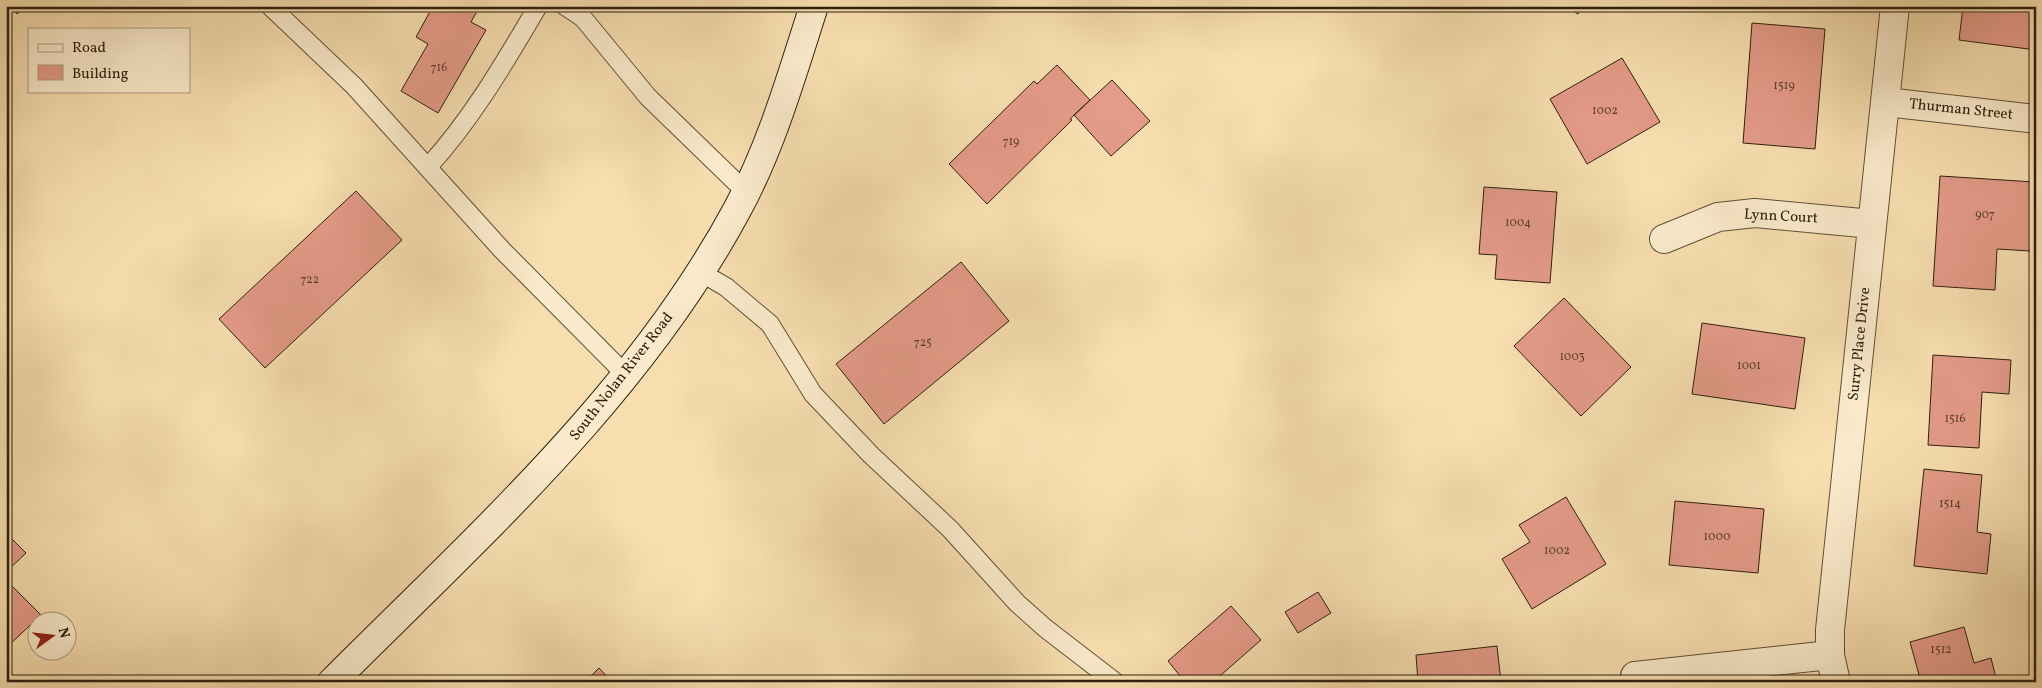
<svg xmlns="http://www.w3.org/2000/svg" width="2042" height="688" viewBox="0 0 2042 688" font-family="Vollkorn,serif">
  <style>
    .building { fill: #e49b89; stroke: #2d200f }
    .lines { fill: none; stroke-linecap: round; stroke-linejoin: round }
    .lane-casing { stroke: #605037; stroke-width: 20 }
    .street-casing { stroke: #605037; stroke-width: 30 }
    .secondary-casing { stroke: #2d200f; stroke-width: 30 }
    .lane { stroke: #faeacb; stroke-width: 18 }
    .street { stroke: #faeacb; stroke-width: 28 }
    .secondary { stroke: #faeacb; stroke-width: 28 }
    .labels { text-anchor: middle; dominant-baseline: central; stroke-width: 4; stroke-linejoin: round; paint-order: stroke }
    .number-label { font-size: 12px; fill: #5b3f2e }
    .street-label { font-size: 15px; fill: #2d200f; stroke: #faeacb }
  </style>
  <rect width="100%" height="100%" fill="#f7deaf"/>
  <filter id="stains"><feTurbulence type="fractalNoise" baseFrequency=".004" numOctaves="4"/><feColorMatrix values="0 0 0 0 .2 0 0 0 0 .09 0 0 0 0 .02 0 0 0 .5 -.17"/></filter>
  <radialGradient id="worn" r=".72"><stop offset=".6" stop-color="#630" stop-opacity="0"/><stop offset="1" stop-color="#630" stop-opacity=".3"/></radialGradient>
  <path class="building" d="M 9,6 L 26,6 L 17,14 Z
    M 433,6 L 480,6 L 471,22 L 486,30 L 438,113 L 401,91 L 428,44 L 416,37 Z
    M 1564,6 L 1582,6 L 1578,14 Z
    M 1963,6 L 2036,6 L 2036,50 L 1959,40 Z
    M 1752,23 L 1825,29 L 1815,149 L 1743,143 Z
    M 1622,58 L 1660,122 L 1587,164 L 1550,99 Z
    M 1057,65 L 1090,100 L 1070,119 L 1072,120 L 987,204 L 949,164 L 1034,81 L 1037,84 Z
    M 1112,80 L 1150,121 L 1111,156 L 1074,115 Z
    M 1940,176 L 2034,182 L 2030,251 L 1997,249 L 1995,290 L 1933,286 Z
    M 1484,187 L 1557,192 L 1550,283 L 1495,279 L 1497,255 L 1479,254 Z
    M 356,191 L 402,240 L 265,368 L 219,319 Z
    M 961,262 L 1009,321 L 884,424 L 836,364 Z
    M 1564,298 L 1631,367 L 1581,416 L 1514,346 Z
    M 1702,323 L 1805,338 L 1795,409 L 1692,394 Z
    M 1933,355 L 2011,360 L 2009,394 L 1982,392 L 1979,448 L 1928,445 Z
    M 1924,469 L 1982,475 L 1977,532 L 1991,534 L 1987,574 L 1914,566 Z
    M 1566,497 L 1606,564 L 1532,609 L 1502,559 L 1530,542 L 1519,525 Z
    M 1675,501 L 1764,509 L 1758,573 L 1669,565 Z
    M 6,533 L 26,553 L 6,572 Z
    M 6,580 L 41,615 L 6,648 Z
    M 1318,592 L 1331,613 L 1298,633 L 1285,612 Z
    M 1231,606 L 1261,640 L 1213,682 L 1185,682 L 1168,661 Z
    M 1964,627 L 1974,663 L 1991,658 L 1997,682 L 1921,682 L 1910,642 Z
    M 1497,646 L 1501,682 L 1418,682 L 1416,655 Z
    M 599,668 L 612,682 L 585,682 Z"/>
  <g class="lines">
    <g class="lane-casing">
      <path id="lane" d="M 270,6 L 354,86 L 502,250 L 626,375
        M 565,6 L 583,18 L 648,97 L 746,192
        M 428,167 C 472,119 505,62 538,6
        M 700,272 L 726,287 L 770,324 L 813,394 L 871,455 L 950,529 L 1017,603 L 1045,628 L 1115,682"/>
    </g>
    <g class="street-casing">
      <path id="street" d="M 1886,102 L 2036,119
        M 1664,239 L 1718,217 L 1755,213 L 1872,224
        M 1635,676 L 1830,655
        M 1836,682 L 1830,655 L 1830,630 L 1895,6"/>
    </g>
    <g class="secondary-casing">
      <path id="secondary" d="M 332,682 C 479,535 639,393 738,208 C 772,145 792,74 814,6"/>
    </g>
    <use href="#lane" class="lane"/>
    <use href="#street" class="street"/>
    <use href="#secondary" class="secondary"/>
  </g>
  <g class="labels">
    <g class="number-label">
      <text x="439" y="68">716</text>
      <text x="1784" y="86">1519</text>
      <text x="1605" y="111">1002</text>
      <text x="1011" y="142">719</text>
      <text x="1985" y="215">907</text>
      <text x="1518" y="223">1004</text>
      <text x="310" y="280">722</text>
      <text x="923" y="343">725</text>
      <text x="1572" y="357">1003</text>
      <text x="1749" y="366">1001</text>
      <text x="1955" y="419">1516</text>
      <text x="1950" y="504">1514</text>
      <text x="1717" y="537">1000</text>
      <text x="1557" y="551">1002</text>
      <text x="1941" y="650">1512</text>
    </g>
    <g class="street-label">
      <text transform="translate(1961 110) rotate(6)">Thurman Street</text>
      <text transform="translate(1781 217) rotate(3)">Lynn Court</text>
      <text transform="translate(1860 344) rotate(-84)">Surry Place Drive</text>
      <text transform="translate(622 377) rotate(-52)">South Nolan River Road</text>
    </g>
  </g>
  <rect width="2042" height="688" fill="none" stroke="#f7deaf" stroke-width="25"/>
  <rect x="8" y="8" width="2027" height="673" fill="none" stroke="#2d200f" stroke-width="2.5"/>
  <rect x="12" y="12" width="2017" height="663" fill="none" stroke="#2d200f"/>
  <rect x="28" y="28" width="162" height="65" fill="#faeacb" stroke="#a89980"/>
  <rect x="38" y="44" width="25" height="8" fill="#faeacb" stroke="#a89980"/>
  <text x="72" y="52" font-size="15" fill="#2d200f">Road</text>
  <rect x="38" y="65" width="25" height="15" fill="#e49b89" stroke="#a89980"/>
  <text x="72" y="78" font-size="15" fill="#2d200f">Building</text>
  <g transform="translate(52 636) rotate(75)"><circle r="24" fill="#faeacb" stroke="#a89980"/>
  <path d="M0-4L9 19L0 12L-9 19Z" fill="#8f2418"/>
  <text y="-8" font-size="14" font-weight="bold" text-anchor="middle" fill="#2d200f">N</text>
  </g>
  <rect width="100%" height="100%" filter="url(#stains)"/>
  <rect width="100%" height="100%" fill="url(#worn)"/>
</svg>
